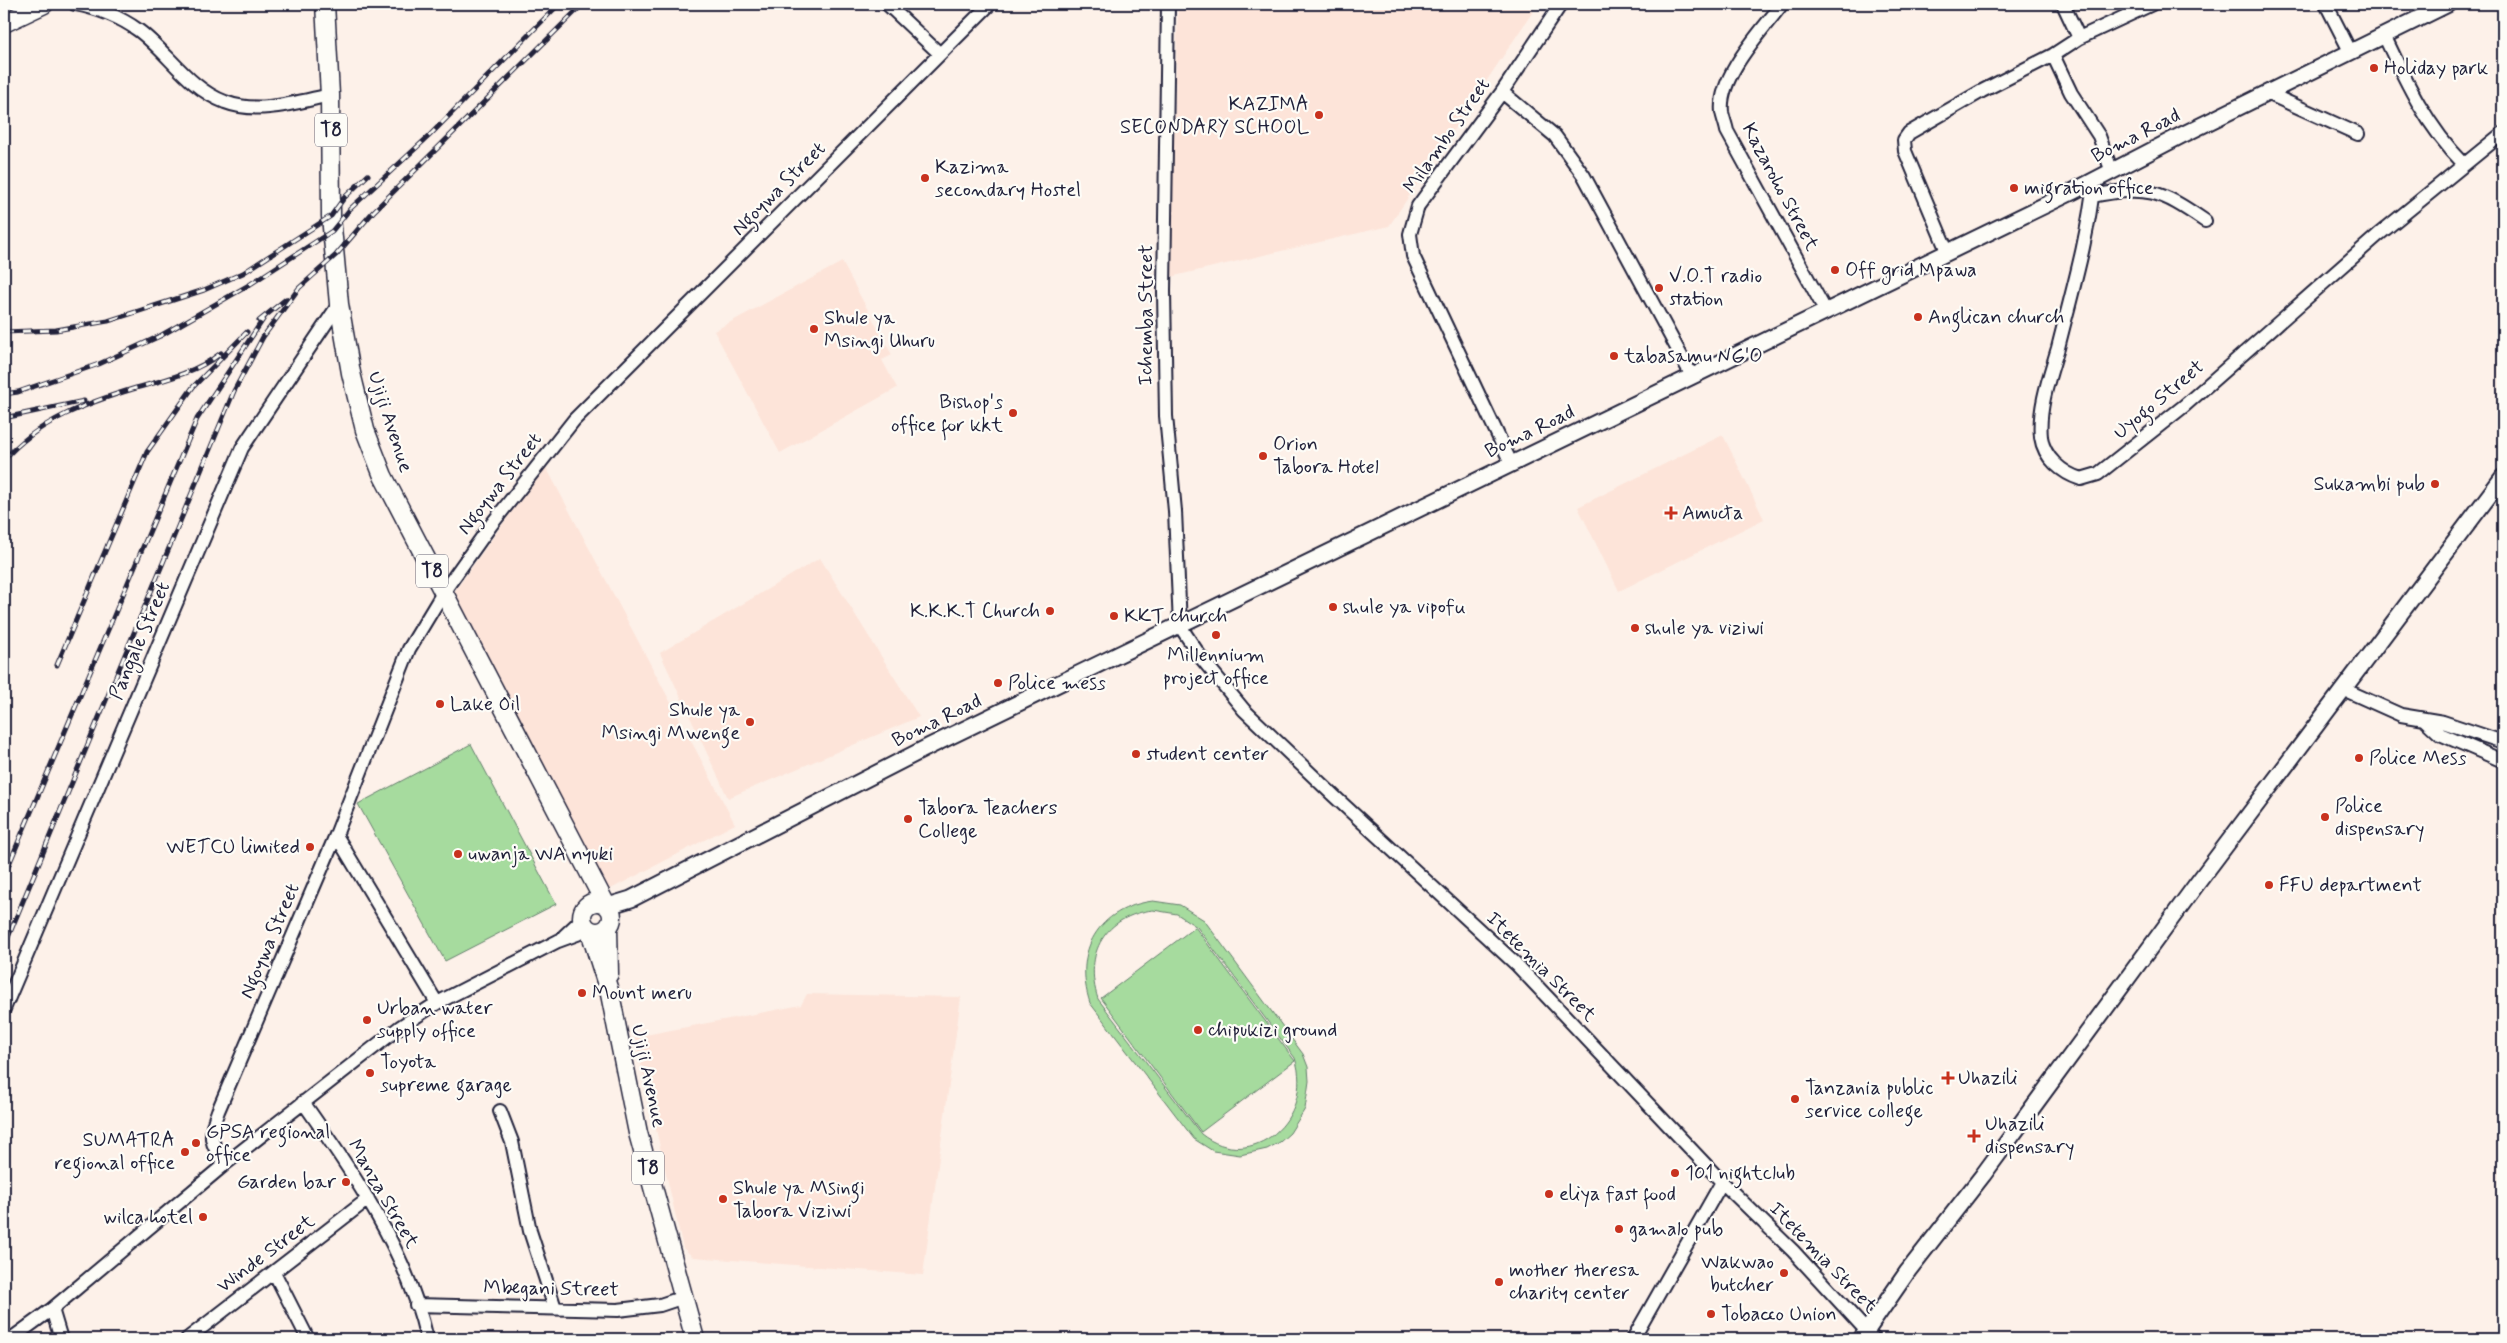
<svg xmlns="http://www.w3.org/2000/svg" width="2507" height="1343" viewBox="0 0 2507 1343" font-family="Mynerve,sans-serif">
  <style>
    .built { fill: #fde4d9 }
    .green { fill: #a6db9e; stroke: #647e6c; fill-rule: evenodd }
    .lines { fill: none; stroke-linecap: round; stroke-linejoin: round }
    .minor-casing { stroke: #22223b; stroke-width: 16 }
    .major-casing { stroke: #22223b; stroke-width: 19 }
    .highway-casing { stroke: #22223b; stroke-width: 21 }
    .minor { stroke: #fdfcf7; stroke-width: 12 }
    .major { stroke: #fdfcf7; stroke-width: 15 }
    .highway { stroke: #fdfcf7; stroke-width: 18 }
    .rail-casing { stroke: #22223b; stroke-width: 5 }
    .rail { stroke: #fdfcf7; stroke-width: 3; stroke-dasharray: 9; stroke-linecap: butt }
    .poi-dot { fill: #c8321e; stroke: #fdfcf7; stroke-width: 2 }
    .labels { text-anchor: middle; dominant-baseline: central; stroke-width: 4.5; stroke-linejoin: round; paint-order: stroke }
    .shield { fill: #fdfcf7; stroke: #646373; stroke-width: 1 }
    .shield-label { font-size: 19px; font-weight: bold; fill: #22223b }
    .poi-label { font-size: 20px; fill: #22223b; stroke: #fdfcf7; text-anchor: start }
    .street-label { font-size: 20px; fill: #22223b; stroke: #fdfcf7 }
  </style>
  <rect width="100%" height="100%" fill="#fdf1e9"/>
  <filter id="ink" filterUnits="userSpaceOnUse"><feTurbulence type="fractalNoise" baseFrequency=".02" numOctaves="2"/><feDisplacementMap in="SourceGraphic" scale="10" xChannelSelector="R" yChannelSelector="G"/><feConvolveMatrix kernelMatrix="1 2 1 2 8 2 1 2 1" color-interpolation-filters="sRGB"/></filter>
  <g filter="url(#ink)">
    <path class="built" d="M 1178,4 L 1538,4 L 1389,226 L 1170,277 Z
      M 842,262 L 892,355 L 882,360 L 897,388 L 780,453 L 714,331 Z
      M 1723,435 L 1764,519 L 1619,591 L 1578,507 Z
      M 545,465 L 735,824 L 607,891 L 452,595 Z
      M 820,558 L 919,717 L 728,798 L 660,653 Z
      M 807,994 L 961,997 L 923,1275 L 693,1257 L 683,1248 L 635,1037 L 801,1005 Z"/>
    <path class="green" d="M 471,744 L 556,904 L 445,961 L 358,804 Z
      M 1153,901 L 1180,905 L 1204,920 L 1303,1054 L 1308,1067 L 1309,1081 L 1305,1109 L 1290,1133 L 1280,1142 L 1267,1149 L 1240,1155 L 1213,1151 L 1194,1139 L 1090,1003 C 1073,951 1098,908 1153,901 ZM 1153,910 L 1177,914 L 1197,927 L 1295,1058 C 1315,1118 1252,1174 1201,1134 L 1098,999 C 1083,953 1105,916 1153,910 Z
      M 1195,927 L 1295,1061 L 1201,1132 L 1101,998 Z"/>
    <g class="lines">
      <g class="minor-casing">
        <path id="minor" d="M 75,4 C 96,8 120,17 138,30 C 167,51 189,89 225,102 C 258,115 297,102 330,95
          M 887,4 L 940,54
          M 1168,4 L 1164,291 L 1166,416 L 1175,511 L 1180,626 L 1202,659 L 1244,710 L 1334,796 L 1516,964 L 1722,1182 L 1793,1251 L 1874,1339
          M 1782,4 C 1762,31 1718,76 1722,112 C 1723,118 1726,125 1727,131 L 1825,310
          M 2063,4 L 2079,38
          M 2326,4 L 2350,51
          M 2384,35 C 2406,82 2427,127 2464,164
          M 2053,55 L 2071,93 L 2099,136 L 2112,172
          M 1502,92 L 1555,136 L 1584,176 L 1692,376
          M 2267,93 L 2358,134
          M 2094,181 C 2088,238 2072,292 2058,348 C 2050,375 2038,408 2041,437 C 2044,458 2062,473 2081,479 L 2098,474 L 2184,406 L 2378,235 L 2503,133
          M 2092,196 C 2147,185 2160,190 2205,221
          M 1947,251 L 1905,151 L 1904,140 L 1909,133 L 1982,91 L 2053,55 L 2079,38 L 2152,4
          M 1511,463 L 1413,256 L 1410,234 L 1418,206 L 1502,92 L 1561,4
          M 2343,689 L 2401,715 L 2443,722 L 2503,742
          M 2425,720 L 2440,734 L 2503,761
          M 336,835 L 437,1003
          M 564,936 L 582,919
          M 4,1009 L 242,448 L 339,304
          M 303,1102 C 354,1175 407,1250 427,1339
          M 500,1111 L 512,1142 L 530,1231 L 555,1308
          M 225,1164 C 210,1142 208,1137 218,1111 L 336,835 L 409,649 L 444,591 L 491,525 L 574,420 L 990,4
          M 274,1272 L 308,1339
          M 416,1305 L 618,1310 L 660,1305 L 684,1297
          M 52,1309 L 61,1339
          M 11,1339 L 52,1309 L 225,1164 L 400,1027 L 437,1003 L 558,941 L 588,930
          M 187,1339 L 368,1199
          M 1633,1339 L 1722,1182"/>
      </g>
      <g class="major-casing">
        <path id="major" d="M 608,906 L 631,899 L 930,746 L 2072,192 L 2180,136 L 2448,4
          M 1861,1339 L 1908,1271 L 1983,1175 L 2196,885 L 2503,477"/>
      </g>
      <g class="highway-casing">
        <path id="highway" d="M 325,4 L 330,95 L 331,216 L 339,304 L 351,373 L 365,430 L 383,476 L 605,903
          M 4,23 L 44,4
          M582 917a15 15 0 1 1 30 0a15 15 0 1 1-30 0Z
          M 608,928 L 609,974
          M 590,931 L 610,994 L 638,1133 L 695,1339"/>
      </g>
      <use href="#minor" class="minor"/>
      <use href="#major" class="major"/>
      <use href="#highway" class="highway"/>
      <g class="rail-casing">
        <path id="rail" d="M 259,321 L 286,299
          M 4,332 L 56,330 L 108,321 L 204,290 L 243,273 L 331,216 L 344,198 L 368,175
          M 4,394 L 18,392 L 99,364 L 160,336 L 249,285 L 332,231 L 350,209 L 429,136 L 559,4
          M 4,418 L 84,401
          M 4,460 C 37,421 89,402 136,388 C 165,380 197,372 221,353
          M 57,665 L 147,452 L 193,387 L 247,332
          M 4,876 L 197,419 L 264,318
          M 4,947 L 234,391 L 263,337 L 299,288 L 336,255 L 373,212 L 583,4"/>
      </g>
      <use href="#rail" class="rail"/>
    </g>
  </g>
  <g class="poi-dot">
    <circle cx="2374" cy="68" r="5"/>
    <circle cx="1319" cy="115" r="5"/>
    <circle cx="925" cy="178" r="5"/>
    <circle cx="2014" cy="188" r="5"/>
    <circle cx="1835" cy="270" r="5"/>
    <circle cx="1659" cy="288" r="5"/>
    <circle cx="1918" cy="317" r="5"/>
    <circle cx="814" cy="329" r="5"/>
    <circle cx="1614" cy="356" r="5"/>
    <circle cx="1013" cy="413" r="5"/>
    <circle cx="1263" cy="456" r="5"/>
    <circle cx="2435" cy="484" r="5"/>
    <path d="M1668.5 505.5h5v5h5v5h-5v5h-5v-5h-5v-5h5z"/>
    <circle cx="1333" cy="607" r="5"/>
    <circle cx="1050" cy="611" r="5"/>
    <circle cx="1114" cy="616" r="5"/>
    <circle cx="1635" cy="628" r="5"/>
    <circle cx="1216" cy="635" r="5"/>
    <circle cx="998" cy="683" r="5"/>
    <circle cx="440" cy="704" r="5"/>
    <circle cx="750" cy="722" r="5"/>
    <circle cx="1136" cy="754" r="5"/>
    <circle cx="2359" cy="758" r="5"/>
    <circle cx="2325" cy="817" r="5"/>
    <circle cx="908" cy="819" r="5"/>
    <circle cx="310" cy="847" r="5"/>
    <circle cx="458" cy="854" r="5"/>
    <circle cx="2269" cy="885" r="5"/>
    <circle cx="582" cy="993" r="5"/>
    <circle cx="367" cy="1020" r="5"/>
    <circle cx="1198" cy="1030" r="5"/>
    <circle cx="370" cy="1073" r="5"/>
    <path d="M1945.5 1070.5h5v5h5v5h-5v5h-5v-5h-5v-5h5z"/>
    <circle cx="1795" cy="1099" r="5"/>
    <path d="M1971.5 1128.5h5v5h5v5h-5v5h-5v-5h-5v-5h5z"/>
    <circle cx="196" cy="1143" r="5"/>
    <circle cx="185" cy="1152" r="5"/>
    <circle cx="1675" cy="1173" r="5"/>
    <circle cx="346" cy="1182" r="5"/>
    <circle cx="1549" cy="1194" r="5"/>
    <circle cx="723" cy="1199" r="5"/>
    <circle cx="203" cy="1217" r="5"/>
    <circle cx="1619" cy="1229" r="5"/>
    <circle cx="1784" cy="1273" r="5"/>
    <circle cx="1499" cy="1282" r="5"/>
    <circle cx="1711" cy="1314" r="5"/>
  </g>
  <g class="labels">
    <g class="shield">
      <rect x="315" y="113.5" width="32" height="33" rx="4"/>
      <rect x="416" y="554.5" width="32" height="33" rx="4"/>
      <rect x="632" y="1151.5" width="32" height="33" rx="4"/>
    </g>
    <g class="shield-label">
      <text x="331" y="130">T8</text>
      <text x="432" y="571">T8</text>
      <text x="648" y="1168">T8</text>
    </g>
    <g class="poi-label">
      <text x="2384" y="68">Holiday park</text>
      <text x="1309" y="104" text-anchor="end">KAZIMA<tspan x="1309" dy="23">SECONDARY SCHOOL</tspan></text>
      <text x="935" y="167">Kazima<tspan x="935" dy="23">secondary Hostel</tspan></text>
      <text x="2024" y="188">migration office</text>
      <text x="1845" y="270">Off grid Mpawa</text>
      <text x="1669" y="276">V.O.T radio<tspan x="1669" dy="23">station</tspan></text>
      <text x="1928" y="317">Anglican church</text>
      <text x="824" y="318">Shule ya<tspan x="824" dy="23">Msingi Uhuru</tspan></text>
      <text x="1624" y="356">tabasamu NG'O</text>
      <text x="1003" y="402" text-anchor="end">Bishop's<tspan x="1003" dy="23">office for kkt</tspan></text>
      <text x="1273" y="444">Orion<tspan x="1273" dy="23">Tabora Hotel</tspan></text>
      <text x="2425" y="484" text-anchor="end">Sukambi pub</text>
      <text x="1682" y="513">Amucta</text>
      <text x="1343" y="607">shule ya vipofu</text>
      <text x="1040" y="611" text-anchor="end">K.K.K.T Church</text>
      <text x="1124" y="616">KKT church</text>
      <text x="1645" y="628">shule ya viziwi</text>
      <text x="1216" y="655" text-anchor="middle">Millennium<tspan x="1216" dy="23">project office</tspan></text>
      <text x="1008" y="683">Police mess</text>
      <text x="450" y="704">Lake Oil</text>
      <text x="740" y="710" text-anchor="end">Shule ya<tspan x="740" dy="23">Msingi Mwenge</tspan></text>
      <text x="1146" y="754">student center</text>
      <text x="2369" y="758">Police Mess</text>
      <text x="2335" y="806">Police<tspan x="2335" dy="23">dispensary</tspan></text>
      <text x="918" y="808">Tabora Teachers<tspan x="918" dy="23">College</tspan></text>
      <text x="300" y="847" text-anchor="end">WETCU limited</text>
      <text x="468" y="854">uwanja WA nyuki</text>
      <text x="2279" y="885">FFU department</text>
      <text x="592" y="993">Mount meru</text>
      <text x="377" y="1008">Urban water<tspan x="377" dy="23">supply office</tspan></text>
      <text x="1208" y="1030">chipukizi ground</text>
      <text x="380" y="1062">Toyota<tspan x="380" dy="23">supreme garage</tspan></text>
      <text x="1958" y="1078">Uhazili</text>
      <text x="1805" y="1088">Tanzania public<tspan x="1805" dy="23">service college</tspan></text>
      <text x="1985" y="1124">Uhazili<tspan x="1985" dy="23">dispensary</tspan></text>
      <text x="206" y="1132">GPSA regional<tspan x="206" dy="23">office</tspan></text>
      <text x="175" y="1140" text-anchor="end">SUMATRA<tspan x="175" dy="23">regional office</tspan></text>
      <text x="1685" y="1173">101 nightclub</text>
      <text x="336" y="1182" text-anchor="end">Garden bar</text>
      <text x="733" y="1188">Shule ya Msingi<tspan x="733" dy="23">Tabora Viziwi</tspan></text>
      <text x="1559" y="1194">eliya fast food</text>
      <text x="193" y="1217" text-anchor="end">wilca hotel</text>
      <text x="1629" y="1229">gamalo pub</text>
      <text x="1774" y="1262" text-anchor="end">Wakwao<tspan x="1774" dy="23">butcher</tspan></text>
      <text x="1509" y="1270">mother theresa<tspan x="1509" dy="23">charity center</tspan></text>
      <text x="1721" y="1314">Tobacco Union</text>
    </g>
    <g class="street-label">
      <text transform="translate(1447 136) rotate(-55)">Milambo Street</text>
      <text transform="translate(2136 136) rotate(-27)">Boma Road</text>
      <text transform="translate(1780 187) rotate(62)">Kazaroho Street</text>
      <text transform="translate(779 189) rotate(-45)">Ngoywa Street</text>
      <text transform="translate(1146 315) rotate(-90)">Ichemba Street</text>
      <text transform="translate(2159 400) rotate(-40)">Uyogo Street</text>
      <text transform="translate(390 422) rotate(72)">Ujiji Avenue</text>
      <text transform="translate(1530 432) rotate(-26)">Boma Road</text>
      <text transform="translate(500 484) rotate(-52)">Ngoywa Street</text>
      <text transform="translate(140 641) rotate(-67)">Pangale Street</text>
      <text transform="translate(937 721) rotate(-26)">Boma Road</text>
      <text transform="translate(270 941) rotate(-67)">Ngoywa Street</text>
      <text transform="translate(1541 967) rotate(45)">Itetemia Street</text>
      <text transform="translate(648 1076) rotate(78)">Ujiji Avenue</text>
      <text transform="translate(383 1194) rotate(60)">Manza Street</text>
      <text transform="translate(266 1254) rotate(-37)">Winde Street</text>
      <text transform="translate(1823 1258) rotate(46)">Itetemia Street</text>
      <text transform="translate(551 1289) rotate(1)">Mbegani Street</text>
    </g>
  </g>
  <rect width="2507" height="1343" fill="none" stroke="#fdfcf7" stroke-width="20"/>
  <rect x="10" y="10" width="2487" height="1323" fill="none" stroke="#22223b" stroke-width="2" filter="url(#ink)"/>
</svg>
